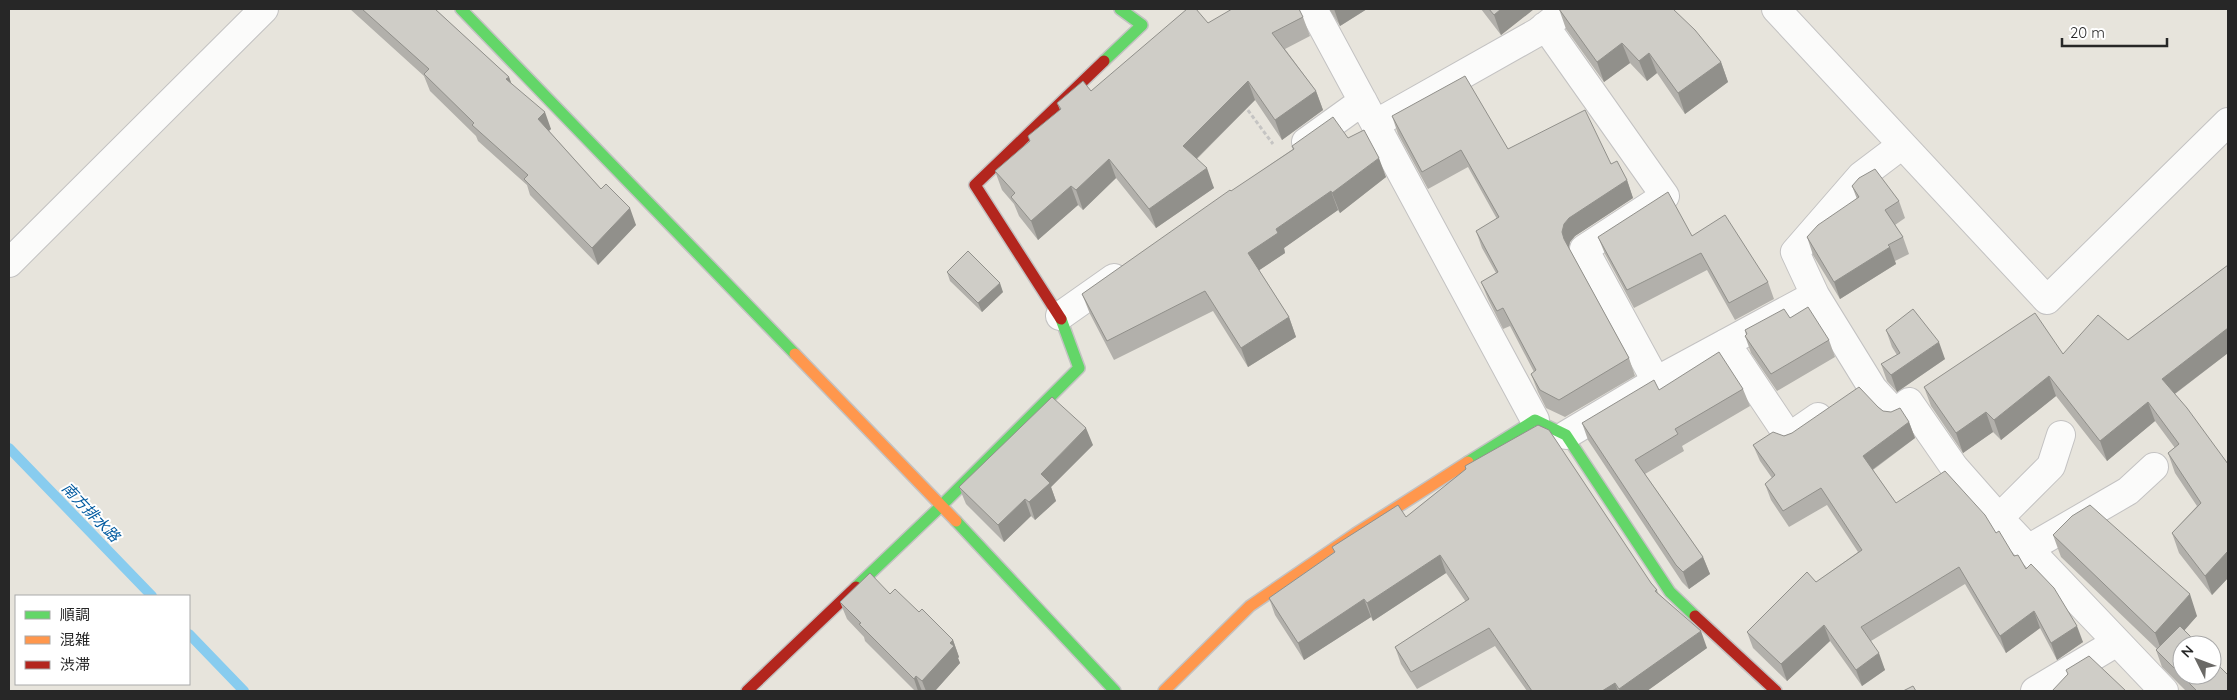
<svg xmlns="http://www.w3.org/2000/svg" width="2237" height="700" viewBox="0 0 2237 700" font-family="Quicksand,'Noto Sans JP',sans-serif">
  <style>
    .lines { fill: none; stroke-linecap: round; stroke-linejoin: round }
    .stream { stroke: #88ccef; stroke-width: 10 }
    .street-casing { stroke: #c3c2c2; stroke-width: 30 }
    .fast-casing { stroke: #c3c2c2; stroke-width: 14 }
    .slow-casing { stroke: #c3c2c2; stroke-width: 14 }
    .jam-casing { stroke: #c3c2c2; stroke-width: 14 }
    .path { stroke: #c5c4c3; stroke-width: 3; stroke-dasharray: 4 2.5; stroke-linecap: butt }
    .street { stroke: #fbfbfa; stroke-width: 28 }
    .fast { stroke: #63d668; stroke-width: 11 }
    .slow { stroke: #ff974d; stroke-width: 11 }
    .jam { stroke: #b3261e; stroke-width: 11 }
    .wall { fill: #b2b0ab }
    .shaded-wall { fill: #91908b }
    .building { fill: #cfcdc7; stroke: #91908b }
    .labels { text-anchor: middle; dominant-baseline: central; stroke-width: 4; stroke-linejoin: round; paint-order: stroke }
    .water-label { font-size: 15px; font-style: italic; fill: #035ba0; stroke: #fff }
  </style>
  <rect width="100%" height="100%" fill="#e7e4dc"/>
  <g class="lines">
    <path class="stream" d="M 9,448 L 152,596
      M 189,634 L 244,691"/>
    <g class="street-casing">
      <path id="street" d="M 1313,9 L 1535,420
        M 1776,9 L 2047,300 L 2228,122
        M 1545,26 L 1665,196 L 1584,249 L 1656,381
        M 1375,124 L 1538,32 L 1567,9
        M 1306,142 L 1363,101
        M 9,263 L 264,9
        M 1815,295 L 1873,389 L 1895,413 L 1909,402 L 1954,467 L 1999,518 L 2164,691
        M 1060,316 L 1114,278
        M 1726,343 L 1789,437 L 1818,417
        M 1566,435 L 1665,376 L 1815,295 L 1795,252 L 1861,176 L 1902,145
        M 1999,518 L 2051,466 L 2061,435
        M 2028,549 L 2128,491 L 2154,467
        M 2035,691 L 2117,642"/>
    </g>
    <g class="fast-casing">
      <path id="fast" d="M 461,9 L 795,354
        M 1104,61 L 1142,25 L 1120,9
        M 1468,462 L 1535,420 L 1566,435 L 1670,592 L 1695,616
        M 956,521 L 1115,691
        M 856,587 L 941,506 L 1079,368 L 1061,319"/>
    </g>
    <g class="slow-casing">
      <path id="slow" d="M 795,354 L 956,521
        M 1164,691 L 1250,606 L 1355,534 L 1468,462"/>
    </g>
    <g class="jam-casing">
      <path id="jam" d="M 1061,319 L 975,185 L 1104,61
        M 1695,616 L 1776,691
        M 747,691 L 856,587"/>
    </g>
    <path class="path" d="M 1244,105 L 1273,144"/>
    <use href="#street" class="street"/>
    <use href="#fast" class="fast"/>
    <use href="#slow" class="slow"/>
    <use href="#jam" class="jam"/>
  </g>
  <path class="wall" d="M 350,9 L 435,9 L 509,77 L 511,83 L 551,129 L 549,131 L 601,189 L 636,225 L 598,265 L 530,195 L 527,185 L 478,141 L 476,136 L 430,91 L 424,76 Z
    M 1329,9 L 1367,9 L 1340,26 Z
    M 1481,9 L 1534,9 L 1501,35 Z
    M 1559,9 L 1721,62 L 1728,82 L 1685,114 L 1657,73 L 1647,81 L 1630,63 L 1604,82 L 1566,29 Z
    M 1303,17 L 1310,36 L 1285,49 L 1316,91 L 1323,110 L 1282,140 L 1255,100 L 1197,159 L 1214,188 L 1156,228 L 1116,178 L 1083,210 L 1078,205 L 1038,240 L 1019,216 L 1014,204 L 1002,190 L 995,171 L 1030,141 L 1028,136 L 1060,110 L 1057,103 L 1091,91 L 1208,23 Z
    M 1392,116 L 1508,149 L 1611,164 L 1627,180 L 1633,198 L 1575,236 L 1570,242 L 1569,248 L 1629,358 L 1635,376 L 1565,417 L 1546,408 L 1538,392 L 1531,374 L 1534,372 L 1510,326 L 1503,329 L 1488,299 L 1481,282 L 1496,273 L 1482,248 L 1476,231 L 1497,219 L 1468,167 L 1428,189 L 1398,134 Z
    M 1348,138 L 1386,177 L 1340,213 L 1338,210 L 1284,248 L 1285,253 L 1259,270 L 1289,317 L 1296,337 L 1248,367 L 1213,311 L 1114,360 L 1090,314 L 1082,294 L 1293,149 L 1292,146 Z
    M 1852,186 L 1899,201 L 1905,218 L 1895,225 L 1903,237 L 1909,254 L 1895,261 L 1896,264 L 1840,299 L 1813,255 L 1807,237 L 1857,199 Z
    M 1692,236 L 1768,282 L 1774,299 L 1735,320 L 1707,270 L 1634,308 L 1605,254 L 1598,237 Z
    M 2228,265 L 2228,353 L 2175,394 L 2228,464 L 2228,578 L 2212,595 L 2179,553 L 2172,533 L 2197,506 L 2175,473 L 2168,453 L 2175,448 L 2155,421 L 2107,461 L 2056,396 L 2001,440 L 1993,432 L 1963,453 L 1931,406 L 1924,387 L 2063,354 L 2128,340 Z
    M 947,272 L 1003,292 L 982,312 L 950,281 Z
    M 1790,318 L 1829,340 L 1835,357 L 1777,391 L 1751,353 L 1745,336 L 1746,335 L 1745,330 Z
    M 1886,330 L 1945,359 L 1897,392 L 1887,381 L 1881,364 L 1897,355 L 1892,347 Z
    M 1743,389 L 1750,406 L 1682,446 L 1684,451 L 1645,474 L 1703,557 L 1710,574 L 1689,589 L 1682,582 L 1588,440 L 1582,423 L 1659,390 Z
    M 1878,407 L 1883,411 L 1909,422 L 1915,438 L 1873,470 L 1896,503 L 1996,533 L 2014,556 L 2026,569 L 2083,642 L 2057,660 L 2040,628 L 2006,653 L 1965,584 L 1871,641 L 1885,670 L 1862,686 L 1830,641 L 1787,681 L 1753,648 L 1747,632 L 1858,552 L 1827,505 L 1789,527 L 1771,500 L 1765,484 L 1772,478 L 1760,461 L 1753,445 Z
    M 1093,445 L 1051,487 L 1056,501 L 1035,520 L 1031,516 L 1004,542 L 966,504 L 959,487 Z
    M 1465,466 L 1651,583 L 1657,590 L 1658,593 L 1707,648 L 1647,691 L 1527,691 L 1495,646 L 1417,689 L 1401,664 L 1395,647 L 1466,602 L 1446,573 L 1373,621 L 1371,617 L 1304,660 L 1275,615 L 1269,598 L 1334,552 L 1332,547 L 1406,517 L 1466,469 Z
    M 2053,535 L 2197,616 L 2184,630 L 2228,691 L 2186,691 L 2162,667 L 2156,650 L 2157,649 L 2061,557 Z
    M 890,594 L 919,612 L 953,640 L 959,657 L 958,658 L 960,663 L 935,691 L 915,691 L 865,641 L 864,637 L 847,619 L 840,602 Z"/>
  <path class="shaded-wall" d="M 1334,9 L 1367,9 L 1340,26 Z
    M 1501,9 L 1534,9 L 1501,35 L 1494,15 Z
    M 1622,43 L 1630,63 L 1604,82 L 1597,62 Z
    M 1649,53 L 1657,73 L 1647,81 L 1639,61 Z
    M 1721,62 L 1728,82 L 1685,114 L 1678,93 Z
    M 509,77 L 515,93 L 506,79 Z
    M 1248,81 L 1255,100 L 1190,165 L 1183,146 Z
    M 1316,91 L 1323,110 L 1282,140 L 1275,120 Z
    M 545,112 L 551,129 L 544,135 L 538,119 Z
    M 1379,158 L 1386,177 L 1340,213 L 1332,193 Z
    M 1109,159 L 1116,178 L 1083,210 L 1076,190 Z
    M 1207,168 L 1214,188 L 1156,228 L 1149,209 Z
    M 1627,180 L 1633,198 L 1575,236 L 1570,242 L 1568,250 L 1564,239 L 1562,232 L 1564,224 L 1569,218 Z
    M 1071,186 L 1078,205 L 1038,240 L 1031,221 Z
    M 1331,191 L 1338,210 L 1284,248 L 1285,253 L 1255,273 L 1248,253 L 1276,229 Z
    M 630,208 L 636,225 L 598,265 L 592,248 Z
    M 1890,247 L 1896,264 L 1840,299 L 1834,282 Z
    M 1000,283 L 1003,292 L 982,312 L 978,303 Z
    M 1289,317 L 1296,337 L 1248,367 L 1241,348 Z
    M 2228,328 L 2228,353 L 2169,398 L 2162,379 Z
    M 1939,342 L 1945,359 L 1897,392 L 1891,375 Z
    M 2049,376 L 2056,396 L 2001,440 L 1994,420 Z
    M 2148,402 L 2155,421 L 2107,461 L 2100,441 Z
    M 1986,412 L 1993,432 L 1963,453 L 1956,433 Z
    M 1909,422 L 1915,438 L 1869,472 L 1863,456 Z
    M 1086,428 L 1093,445 L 1051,487 L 1056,501 L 1035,520 L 1029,502 L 1041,474 Z
    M 1025,499 L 1031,516 L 1004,542 L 998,525 Z
    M 2228,551 L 2228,578 L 2212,595 L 2205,576 Z
    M 1440,555 L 1446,573 L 1373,621 L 1367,603 Z
    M 1703,557 L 1710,574 L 1689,589 L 1683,572 Z
    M 2190,594 L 2197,616 L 2163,655 L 2155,633 Z
    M 1364,599 L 1371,617 L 1304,660 L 1298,643 Z
    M 2034,611 L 2040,628 L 2006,653 L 2000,636 Z
    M 1824,625 L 1830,641 L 1787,681 L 1781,664 Z
    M 2077,626 L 2083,642 L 2057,660 L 2051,643 Z
    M 1701,631 L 1707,648 L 1647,691 L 1620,691 L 1619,689 Z
    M 953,640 L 959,657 L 958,658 L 960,663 L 935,691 L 926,691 L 922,681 Z
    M 1879,653 L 1885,670 L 1862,686 L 1856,670 Z
    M 916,676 L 922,691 L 918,691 L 914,679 Z
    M 1615,683 L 1618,691 L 1602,691 Z"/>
  <path class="building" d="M 362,9 L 435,9 L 509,77 L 506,79 L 545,112 L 538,119 L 601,189 L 606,184 L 630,208 L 592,248 L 524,179 L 528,175 L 472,125 L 474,123 L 424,74 L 429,69 Z
    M 1187,9 L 1196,9 L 1208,23 L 1232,9 L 1299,9 L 1303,17 L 1272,33 L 1316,91 L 1275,120 L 1248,81 L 1183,146 L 1207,168 L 1149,209 L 1109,159 L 1076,190 L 1071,186 L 1031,221 L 1011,197 L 1015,193 L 995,171 L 1030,141 L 1028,136 L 1061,109 L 1057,103 L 1083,81 L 1091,91 Z
    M 1489,9 L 1501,9 L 1494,15 Z
    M 1559,9 L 1673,9 L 1695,30 L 1721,62 L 1678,93 L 1649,53 L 1639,61 L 1622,43 L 1597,62 Z
    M 1465,76 L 1508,149 L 1585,110 L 1611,164 L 1617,161 L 1627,180 L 1569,218 L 1564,224 L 1562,232 L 1564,239 L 1629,358 L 1559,400 L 1540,390 L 1531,374 L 1536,370 L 1503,308 L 1497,311 L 1481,282 L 1498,272 L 1476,231 L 1499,217 L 1461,150 L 1422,172 L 1392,116 Z
    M 1333,117 L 1348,138 L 1364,130 L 1379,158 L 1332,193 L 1331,191 L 1276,229 L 1278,233 L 1248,253 L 1289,317 L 1241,348 L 1205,291 L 1107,341 L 1082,294 L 1230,190 L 1231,191 L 1294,149 L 1292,146 Z
    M 1875,169 L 1899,201 L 1885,210 L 1903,237 L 1888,245 L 1890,247 L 1834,282 L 1807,237 L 1818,225 L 1859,197 L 1852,186 L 1859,178 Z
    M 1668,192 L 1692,236 L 1725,215 L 1768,282 L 1729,303 L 1701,253 L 1627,290 L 1598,237 Z
    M 968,251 L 1000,283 L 978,303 L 947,272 Z
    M 2228,265 L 2228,328 L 2162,379 L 2187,408 L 2228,464 L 2228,551 L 2205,576 L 2172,533 L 2201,503 L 2168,453 L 2179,444 L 2148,402 L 2100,441 L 2049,376 L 1994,420 L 1986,412 L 1956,433 L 1924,387 L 2035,313 L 2063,354 L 2098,315 L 2128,340 Z
    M 1808,307 L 1829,340 L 1771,374 L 1745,336 L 1747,334 L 1745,330 L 1784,309 L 1790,318 Z
    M 1913,309 L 1939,342 L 1891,375 L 1881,364 L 1900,353 L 1886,330 Z
    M 1719,352 L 1743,389 L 1675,429 L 1678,434 L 1635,460 L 1703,557 L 1683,572 L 1676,565 L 1582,423 L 1654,380 L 1659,390 Z
    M 1859,387 L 1878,407 L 1883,411 L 1891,412 L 1900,408 L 1909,422 L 1863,456 L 1896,503 L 1945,471 L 1985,515 L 1996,533 L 1999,531 L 2014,556 L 2018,555 L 2026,569 L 2031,564 L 2054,588 L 2077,626 L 2051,643 L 2034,611 L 2000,636 L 1959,567 L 1861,627 L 1879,653 L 1856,670 L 1824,625 L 1781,664 L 1747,632 L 1807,572 L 1816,582 L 1862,550 L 1821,488 L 1783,511 L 1765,484 L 1775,475 L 1753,445 L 1773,432 L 1784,436 L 1792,433 Z
    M 1052,397 L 1086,428 L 1041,474 L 1050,483 L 1029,502 L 1025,499 L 998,525 L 959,487 Z
    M 1538,425 L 1549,430 L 1651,583 L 1657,590 L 1655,591 L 1701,631 L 1619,689 L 1615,683 L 1602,691 L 1532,691 L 1489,628 L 1411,672 L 1395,647 L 1469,599 L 1440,555 L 1367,603 L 1364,599 L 1298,643 L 1269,598 L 1335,552 L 1332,547 L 1398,505 L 1406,517 L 1466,469 L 1465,466 Z
    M 2090,505 L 2190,594 L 2155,633 L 2053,535 L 2072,516 Z
    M 870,573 L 890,594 L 895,589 L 919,612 L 922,609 L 953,640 L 950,643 L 954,646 L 922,681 L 916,676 L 914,679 L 859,624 L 861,623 L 840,602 Z
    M 2180,626 L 2199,645 L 2182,645 L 2182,675 L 2212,675 L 2212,659 L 2228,675 L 2228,691 L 2197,691 L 2156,650 Z
    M 2089,656 L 2126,691 L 2052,691 L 2068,674 L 2066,670 Z
    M 1913,686 L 1916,691 L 1903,691 Z"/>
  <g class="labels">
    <g class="water-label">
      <text transform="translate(91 512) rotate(46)">南方排水路</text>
    </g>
  </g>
  <rect width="2237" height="700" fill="none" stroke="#272727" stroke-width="20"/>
  <rect x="15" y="595" width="175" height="90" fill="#ffffff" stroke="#a9a9a9"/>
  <rect x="25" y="611" width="25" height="8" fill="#63d668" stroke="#a9a9a9"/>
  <text x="60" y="620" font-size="15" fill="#272727">順調</text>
  <rect x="25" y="636" width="25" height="8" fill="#ff974d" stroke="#a9a9a9"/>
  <text x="60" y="645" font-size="15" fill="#272727">混雑</text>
  <rect x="25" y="661" width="25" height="8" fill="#b3261e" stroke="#a9a9a9"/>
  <text x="60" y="670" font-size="15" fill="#272727">渋滞</text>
  <g transform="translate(2197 660) rotate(312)"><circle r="24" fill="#ffffff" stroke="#a9a9a9"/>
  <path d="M0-4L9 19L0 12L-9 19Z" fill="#6a6966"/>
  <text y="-8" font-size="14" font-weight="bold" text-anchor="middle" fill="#272727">N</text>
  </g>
  <path d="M2062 38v8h105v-8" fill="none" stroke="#272727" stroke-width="2.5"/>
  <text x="2070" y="38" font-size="15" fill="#272727" stroke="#ffffff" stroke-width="4" paint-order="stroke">20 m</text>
</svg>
